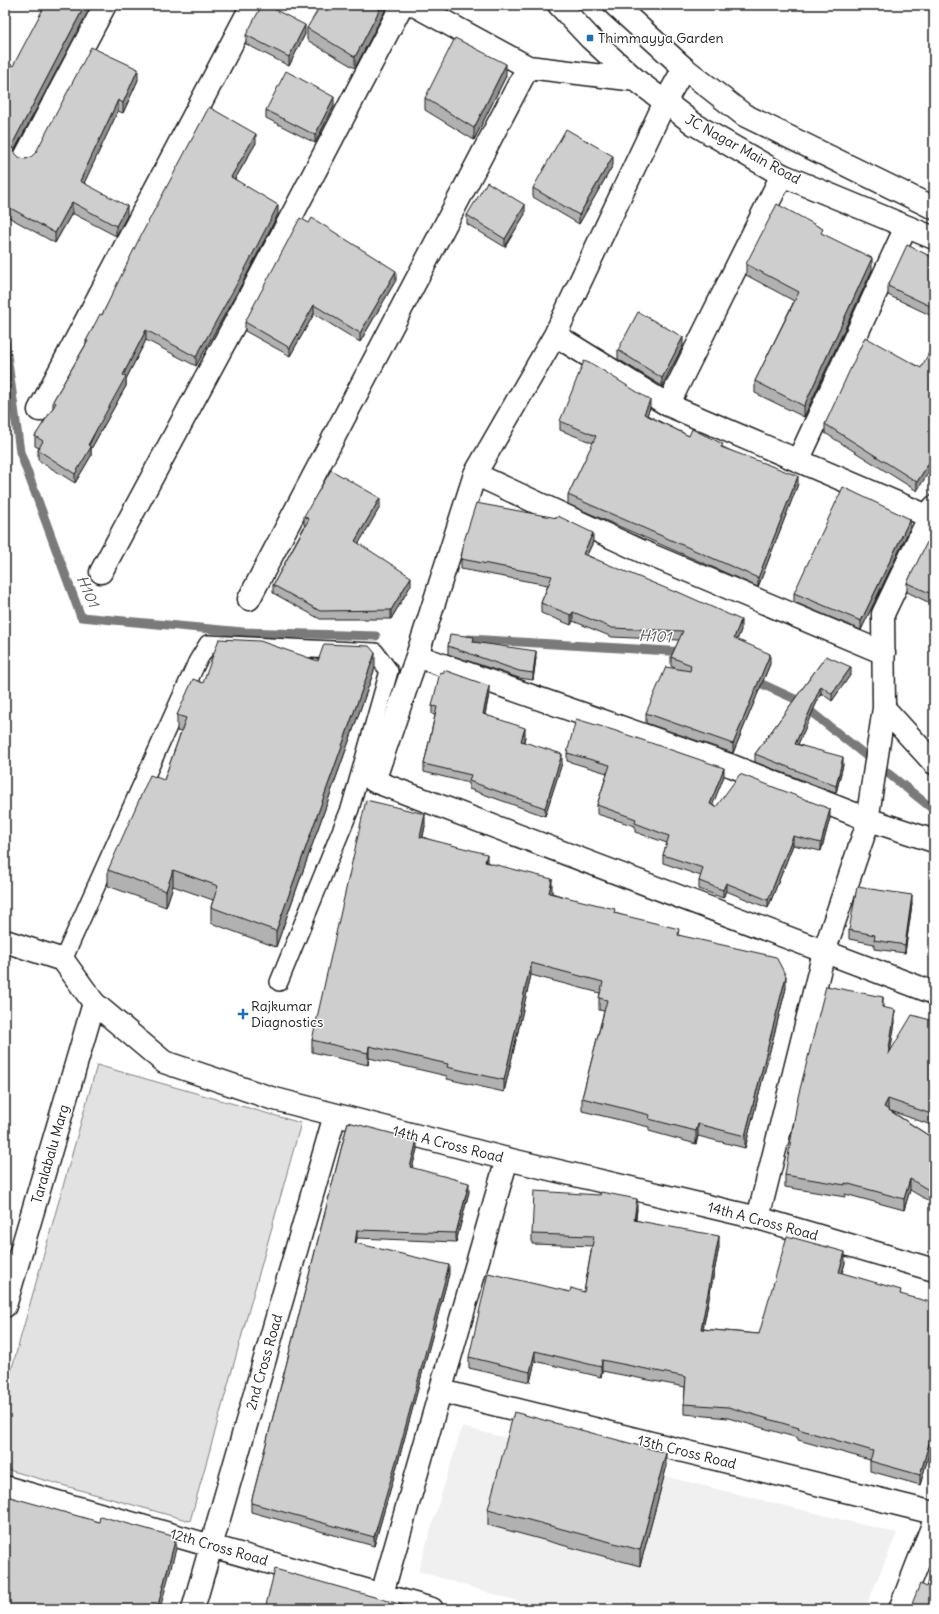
<svg xmlns="http://www.w3.org/2000/svg" width="939" height="1614" viewBox="0 0 939 1614" font-family="Delius,sans-serif">
  <style>
    .built { fill: #f0f0f0 }
    .green { fill: #e2e2e2; stroke: #7f7f7f }
    .lines { fill: none; stroke-linecap: round; stroke-linejoin: round }
    .stream { stroke: #7a7a7a; stroke-width: 9 }
    .service-casing { stroke: #1c1c1c; stroke-width: 20 }
    .minor-casing { stroke: #1c1c1c; stroke-width: 25 }
    .tertiary-casing { stroke: #1c1c1c; stroke-width: 25 }
    .secondary-casing { stroke: #1c1c1c; stroke-width: 25 }
    .service { stroke: #fff; stroke-width: 17 }
    .minor { stroke: #fff; stroke-width: 22 }
    .tertiary { stroke: #fff; stroke-width: 22 }
    .secondary { stroke: #fff; stroke-width: 22 }
    .wall { fill: #b1b1b1; stroke: #1c1c1c }
    .shaded-wall { fill: #909090; stroke: #1c1c1c }
    .building { fill: #cecece; stroke: #1c1c1c }
    .poi-dot { fill: #1f6fb2; stroke: #fff; stroke-width: 1.5 }
    .labels { text-anchor: middle; dominant-baseline: central; stroke-width: 3; stroke-linejoin: round; paint-order: stroke }
    .poi-label { font-size: 14px; fill: #1c1c1c; stroke: #fff; text-anchor: start }
    .street-label { font-size: 14px; fill: #1c1c1c; stroke: #fff }
    .water-label { font-size: 15px; font-style: italic; fill: #5a5a5a; stroke: #fff }
  </style>
  <rect width="100%" height="100%" fill="#fff"/>
  <filter id="ink" filterUnits="userSpaceOnUse"><feTurbulence type="fractalNoise" baseFrequency=".025" numOctaves="2"/><feDisplacementMap in="SourceGraphic" scale="8" xChannelSelector="R" yChannelSelector="G"/><feConvolveMatrix kernelMatrix="1 2 1 2 8 2 1 2 1" color-interpolation-filters="sRGB"/></filter>
  <g filter="url(#ink)">
    <path class="built" d="M 462,1427 L 897,1533 L 865,1609 L 543,1609 L 418,1571 Z"/>
    <path class="green" d="M 97,1065 L 301,1123 L 190,1521 L 5,1469 L 5,1393 Z"/>
    <g class="lines">
      <path class="stream" d="M 5,340 L 20,452 L 81,617 L 243,632 L 376,636
        M 469,639 L 686,652
        M 751,679 L 795,699 L 934,810"/>
      <g class="service-casing">
        <path id="service" d="M 63,960 L 197,662 L 208,644 L 375,652 L 389,671 L 350,809 L 279,982"/>
      </g>
      <g class="minor-casing">
        <path id="minor" d="M 414,5 L 528,67 L 636,80
          M 684,68 L 665,102 L 555,335 L 475,474 L 417,656 L 374,781 L 934,993
          M 25,157 L 105,5
          M 555,335 L 668,405 L 930,517
          M 668,405 L 782,175
          M 39,410 L 252,5
          M 798,461 L 906,227
          M 475,474 L 641,551 L 884,653
          M 934,507 L 883,614 L 884,708 L 934,763
          M 101,572 L 255,286 L 402,5
          M 249,599 L 528,67
          M 417,656 L 732,766 L 867,819 L 934,841
          M 5,941 L 63,960 L 94,1003
          M 758,1218 L 824,952 L 866,828 L 884,708
          M 441,1391 L 934,1513
          M 5,1487 L 432,1609
          M 382,1594 L 507,1159
          M 193,1609 L 335,1115
          M 900,1609 L 934,1522"/>
      </g>
      <g class="tertiary-casing">
        <path id="tertiary" d="M 5,1306 L 94,1003 L 164,1062 L 271,1098 L 507,1159 L 758,1218 L 934,1270"/>
      </g>
      <g class="secondary-casing">
        <path id="secondary" d="M 559,5 L 590,38 L 636,80 L 694,124 L 782,175 L 934,238
          M 615,5 L 684,68 L 744,115 L 934,208"/>
      </g>
      <use href="#service" class="service"/>
      <use href="#minor" class="minor"/>
      <use href="#tertiary" class="tertiary"/>
      <use href="#secondary" class="secondary"/>
    </g>
    <path class="wall" d="M 91,5 L 14,151 L 15,153 L 20,158 L 26,159 L 31,157 L 138,80 L 123,113 L 118,111 L 84,183 L 127,216 L 116,236 L 72,213 L 55,243 L 5,215 L 5,61 L 13,66 Z
      M 388,5 L 355,68 L 307,40 L 307,28 Z
      M 305,34 L 289,66 L 246,44 L 246,35 Z
      M 506,76 L 474,140 L 425,110 L 425,98 Z
      M 334,106 L 315,143 L 266,118 L 266,110 Z
      M 256,143 L 235,179 L 278,214 L 244,280 L 196,366 L 146,340 L 126,379 L 126,386 L 91,449 L 91,456 L 75,483 L 38,460 L 38,450 L 39,448 L 35,446 L 35,436 L 53,409 L 53,401 L 86,344 L 86,341 L 102,315 Z
      M 613,165 L 579,224 L 533,197 L 533,188 Z
      M 525,214 L 505,247 L 467,224 L 467,215 Z
      M 823,234 L 872,270 L 804,417 L 755,393 L 755,381 L 794,301 L 746,275 L 746,264 Z
      M 934,258 L 934,317 L 888,295 L 888,286 Z
      M 396,280 L 360,342 L 314,314 L 290,356 L 245,331 L 245,322 Z
      M 683,346 L 662,386 L 618,359 L 618,350 Z
      M 921,368 L 917,491 L 825,433 L 825,424 Z
      M 650,408 L 647,415 L 689,436 L 723,447 L 798,484 L 758,587 L 568,504 L 568,495 L 593,443 L 560,430 L 560,421 Z
      M 380,507 L 358,544 L 411,585 L 391,619 L 320,619 L 273,593 L 273,585 L 305,525 L 304,525 L 304,516 Z
      M 910,528 L 861,630 L 794,602 L 794,593 Z
      M 934,531 L 934,605 L 907,592 L 907,583 Z
      M 593,542 L 587,555 L 741,630 L 737,640 L 770,664 L 733,753 L 646,723 L 646,713 L 677,669 L 671,666 L 671,657 L 679,640 L 612,637 L 573,621 L 571,625 L 541,613 L 541,603 L 548,585 L 461,569 L 461,559 Z
      M 934,638 L 934,654 L 931,653 L 931,644 Z
      M 474,642 L 536,658 L 533,680 L 519,678 L 448,654 L 448,646 Z
      M 826,656 L 851,674 L 832,701 L 821,693 L 798,744 L 843,765 L 836,793 L 755,762 L 755,754 Z
      M 318,661 L 375,668 L 276,947 L 211,923 L 211,907 L 213,900 L 173,886 L 166,907 L 108,886 L 108,870 L 164,780 L 181,732 L 177,731 L 177,715 L 203,683 Z
      M 489,694 L 485,715 L 525,737 L 524,742 L 562,763 L 545,816 L 469,789 L 469,783 L 424,772 L 424,764 L 435,715 L 432,714 L 432,706 Z
      M 567,753 L 724,776 L 712,805 L 716,807 L 830,818 L 821,851 L 793,845 L 768,908 L 726,891 L 723,898 L 699,889 L 699,881 L 701,876 L 663,863 L 663,855 L 667,843 L 635,832 L 635,826 L 597,814 L 597,805 L 607,773 L 567,761 Z
      M 425,826 L 423,837 L 487,862 L 552,891 L 552,893 L 615,913 L 679,935 L 786,988 L 745,1148 L 698,1136 L 696,1144 L 649,1131 L 649,1127 L 582,1111 L 582,1098 L 604,1011 L 599,1010 L 599,998 L 600,993 L 531,975 L 504,1092 L 447,1079 L 447,1076 L 369,1058 L 368,1065 L 312,1052 L 312,1040 Z
      M 912,904 L 905,953 L 874,949 L 874,944 L 849,939 L 849,930 Z
      M 883,1007 L 895,1022 L 890,1051 L 934,1021 L 934,1126 L 891,1111 L 934,1139 L 934,1204 L 910,1190 L 904,1210 L 845,1194 L 845,1197 L 785,1187 L 785,1175 Z
      M 348,1122 L 417,1149 L 412,1168 L 469,1192 L 456,1242 L 357,1238 L 356,1244 L 449,1274 L 397,1466 L 374,1546 L 251,1512 L 251,1503 Z
      M 637,1209 L 636,1220 L 719,1247 L 703,1329 L 759,1334 L 845,1263 L 842,1273 L 901,1294 L 932,1389 L 934,1390 L 934,1437 L 920,1485 L 870,1471 L 870,1460 L 798,1440 L 798,1438 L 728,1418 L 684,1414 L 684,1404 L 685,1387 L 602,1371 L 601,1377 L 535,1361 L 530,1382 L 469,1368 L 469,1357 L 570,1292 L 584,1292 L 592,1246 L 532,1244 L 532,1234 Z
      M 666,1469 L 640,1566 L 488,1525 L 488,1509 Z"/>
    <path class="shaded-wall" d="M 85,5 L 91,5 L 91,6 L 14,151 L 13,147 L 14,141 Z
      M 382,5 L 388,5 L 355,68 L 355,57 Z
      M 305,25 L 305,34 L 289,66 L 289,57 Z
      M 506,64 L 506,76 L 474,140 L 474,128 Z
      M 138,69 L 138,80 L 123,113 L 123,103 Z
      M 334,97 L 334,106 L 315,143 L 315,135 Z
      M 118,100 L 118,111 L 80,192 L 80,181 Z
      M 256,134 L 256,143 L 231,186 L 231,177 Z
      M 613,156 L 613,165 L 579,224 L 579,215 Z
      M 72,202 L 72,213 L 55,243 L 55,233 Z
      M 278,205 L 278,214 L 244,280 L 196,366 L 196,357 Z
      M 525,205 L 525,214 L 505,247 L 505,239 Z
      M 127,206 L 127,216 L 116,236 L 116,226 Z
      M 872,258 L 872,270 L 804,417 L 804,406 Z
      M 396,271 L 396,280 L 360,342 L 360,333 Z
      M 314,305 L 314,314 L 290,356 L 290,348 Z
      M 146,330 L 146,340 L 126,379 L 126,386 L 91,449 L 91,456 L 75,483 L 75,474 L 123,375 Z
      M 683,337 L 683,346 L 662,386 L 662,378 Z
      M 650,400 L 650,408 L 644,422 L 644,414 Z
      M 934,455 L 934,464 L 917,491 L 917,482 Z
      M 798,476 L 798,484 L 758,587 L 758,578 Z
      M 380,498 L 380,507 L 355,550 L 355,541 Z
      M 910,519 L 910,528 L 861,630 L 861,621 Z
      M 593,533 L 593,542 L 583,563 L 583,554 Z
      M 411,577 L 411,585 L 391,619 L 391,610 Z
      M 573,612 L 573,621 L 571,625 L 571,615 Z
      M 741,620 L 741,630 L 734,648 L 734,638 Z
      M 536,651 L 536,658 L 533,680 L 533,673 Z
      M 375,653 L 375,668 L 276,947 L 276,931 Z
      M 770,654 L 770,664 L 733,753 L 733,744 Z
      M 851,667 L 851,674 L 832,701 L 832,694 Z
      M 489,686 L 489,694 L 483,723 L 483,714 Z
      M 821,686 L 821,693 L 795,751 L 795,744 Z
      M 525,728 L 525,737 L 521,750 L 521,741 Z
      M 562,754 L 562,763 L 545,816 L 545,808 Z
      M 843,757 L 843,765 L 836,793 L 836,786 Z
      M 724,768 L 724,776 L 710,812 L 710,804 Z
      M 830,809 L 830,818 L 821,851 L 821,843 Z
      M 425,814 L 425,826 L 420,849 L 420,837 Z
      M 793,836 L 793,845 L 768,908 L 768,900 Z
      M 487,854 L 487,866 L 485,862 Z
      M 173,870 L 173,886 L 166,907 L 166,891 Z
      M 552,879 L 552,891 L 549,905 L 549,893 Z
      M 726,883 L 726,891 L 723,898 L 723,890 Z
      M 912,895 L 912,904 L 905,953 L 905,945 Z
      M 531,963 L 531,975 L 504,1092 L 504,1080 Z
      M 786,976 L 786,988 L 745,1148 L 745,1136 Z
      M 883,997 L 883,1008 L 882,1007 Z
      M 895,1010 L 895,1022 L 888,1066 L 888,1055 Z
      M 369,1046 L 369,1058 L 368,1065 L 368,1053 Z
      M 888,1099 L 888,1110 L 884,1107 Z
      M 698,1124 L 698,1136 L 696,1144 L 696,1131 Z
      M 417,1140 L 417,1149 L 410,1176 L 410,1167 Z
      M 910,1179 L 910,1190 L 904,1210 L 904,1199 Z
      M 469,1183 L 469,1192 L 456,1242 L 456,1233 Z
      M 637,1199 L 637,1209 L 634,1230 L 634,1220 Z
      M 357,1230 L 357,1238 L 355,1252 L 355,1243 Z
      M 719,1236 L 719,1247 L 701,1339 L 701,1329 Z
      M 845,1252 L 845,1263 L 839,1283 L 839,1272 Z
      M 449,1265 L 449,1274 L 397,1466 L 374,1546 L 374,1537 Z
      M 535,1351 L 535,1361 L 530,1382 L 530,1372 Z
      M 602,1360 L 602,1371 L 601,1377 L 601,1367 Z
      M 934,1371 L 934,1382 L 929,1399 L 929,1388 Z
      M 934,1426 L 934,1437 L 920,1485 L 920,1475 Z
      M 666,1453 L 666,1469 L 640,1566 L 640,1550 Z
      M 176,1537 L 176,1549 L 160,1609 L 157,1609 Z"/>
    <path class="building" d="M 45,5 L 85,5 L 14,141 L 13,147 L 15,153 L 20,158 L 26,159 L 31,157 L 36,152 L 91,47 L 138,69 L 123,103 L 118,100 L 80,181 L 127,206 L 116,226 L 72,202 L 55,233 L 5,205 L 5,61 L 13,66 Z
      M 262,5 L 266,5 L 305,25 L 289,57 L 246,35 Z
      M 321,5 L 382,5 L 355,57 L 307,28 Z
      M 455,38 L 506,64 L 474,128 L 425,98 Z
      M 286,71 L 334,97 L 315,135 L 266,110 Z
      M 209,107 L 256,134 L 231,177 L 278,205 L 244,271 L 196,357 L 146,330 L 123,375 L 126,376 L 88,445 L 91,447 L 75,474 L 38,450 L 43,441 L 35,436 L 56,403 L 53,401 L 88,341 L 86,341 L 100,314 L 102,315 L 139,239 Z
      M 566,129 L 613,156 L 579,215 L 533,188 Z
      M 487,182 L 525,205 L 505,239 L 467,215 Z
      M 777,204 L 823,229 L 821,233 L 872,258 L 804,406 L 755,381 L 799,292 L 746,264 Z
      M 300,218 L 309,223 L 312,218 L 396,271 L 360,333 L 314,305 L 290,348 L 245,322 Z
      M 907,245 L 934,258 L 934,308 L 888,286 Z
      M 638,312 L 683,337 L 662,378 L 618,350 Z
      M 865,337 L 921,368 L 934,343 L 934,455 L 917,482 L 825,424 Z
      M 584,361 L 594,365 L 650,400 L 644,414 L 689,436 L 692,429 L 723,444 L 721,447 L 798,476 L 758,578 L 568,495 L 596,436 L 560,421 Z
      M 331,470 L 380,498 L 355,541 L 411,577 L 391,610 L 320,611 L 273,585 L 309,519 L 304,516 Z
      M 843,487 L 910,519 L 861,621 L 794,593 Z
      M 476,503 L 557,518 L 558,516 L 593,533 L 583,554 L 675,592 L 676,591 L 741,620 L 734,638 L 770,654 L 733,744 L 646,713 L 666,667 L 690,671 L 691,665 L 671,657 L 683,631 L 612,628 L 573,612 L 571,615 L 541,603 L 552,576 L 461,559 L 464,541 Z
      M 933,530 L 934,531 L 934,595 L 907,583 Z
      M 450,634 L 474,637 L 473,642 L 536,651 L 533,673 L 519,671 L 448,646 Z
      M 934,638 L 934,645 L 931,644 Z
      M 219,639 L 260,641 L 318,661 L 324,644 L 369,646 L 375,653 L 276,931 L 211,907 L 218,886 L 173,870 L 166,891 L 108,870 L 150,775 L 164,780 L 186,718 L 177,715 L 193,679 L 203,683 Z
      M 826,656 L 851,667 L 832,694 L 821,686 L 795,744 L 843,757 L 836,786 L 755,754 Z
      M 444,670 L 489,686 L 483,714 L 525,728 L 521,741 L 562,754 L 545,808 L 469,781 L 471,775 L 424,764 L 437,707 L 432,706 L 440,672 L 444,673 Z
      M 576,719 L 613,730 L 724,768 L 710,804 L 716,807 L 740,774 L 830,809 L 821,843 L 793,836 L 768,900 L 726,883 L 723,890 L 699,881 L 703,868 L 663,855 L 669,836 L 635,823 L 636,819 L 597,805 L 610,765 L 567,753 Z
      M 366,800 L 425,814 L 420,837 L 487,854 L 485,862 L 552,879 L 549,893 L 615,909 L 614,913 L 679,929 L 678,935 L 776,957 L 786,976 L 745,1136 L 698,1124 L 696,1131 L 649,1119 L 650,1115 L 582,1098 L 607,1000 L 599,998 L 603,982 L 531,963 L 504,1080 L 447,1067 L 448,1064 L 369,1046 L 368,1053 L 312,1040 Z
      M 857,887 L 912,895 L 905,945 L 874,940 L 875,935 L 849,930 Z
      M 826,986 L 883,997 L 882,1007 L 895,1010 L 888,1055 L 912,1015 L 934,1021 L 934,1115 L 888,1099 L 884,1107 L 934,1139 L 934,1193 L 910,1179 L 904,1199 L 845,1183 L 845,1185 L 785,1175 L 798,1097 Z
      M 348,1122 L 417,1140 L 410,1167 L 469,1183 L 456,1233 L 357,1230 L 355,1243 L 449,1265 L 397,1458 L 374,1537 L 251,1503 Z
      M 534,1191 L 600,1195 L 601,1192 L 637,1199 L 634,1220 L 719,1236 L 701,1329 L 759,1334 L 787,1236 L 845,1252 L 839,1272 L 901,1290 L 900,1294 L 934,1303 L 934,1371 L 929,1388 L 934,1390 L 934,1426 L 920,1475 L 870,1461 L 873,1451 L 798,1429 L 799,1428 L 728,1407 L 684,1404 L 686,1377 L 602,1360 L 601,1367 L 535,1351 L 530,1372 L 469,1357 L 488,1273 L 570,1292 L 571,1288 L 584,1292 L 594,1236 L 532,1234 Z
      M 514,1412 L 666,1453 L 640,1550 L 488,1509 Z
      M 10,1497 L 99,1522 L 100,1516 L 176,1537 L 157,1609 L 5,1609 L 5,1517 Z
      M 934,1565 L 934,1609 L 910,1609 L 920,1584 L 927,1587 Z
      M 275,1569 L 417,1609 L 265,1609 Z"/>
  </g>
  <g class="poi-dot">
    <rect x="586" y="34" width="8" height="8" rx="2"/>
    <path d="M241 1008h4v4h4v4h-4v4h-4v-4h-4v-4h4z"/>
  </g>
  <g class="labels">
    <g class="poi-label">
      <text x="598" y="38">Thimmayya Garden</text>
      <text x="251" y="1006">Rajkumar<tspan x="251" dy="16">Diagnostics</tspan></text>
    </g>
    <g class="street-label">
      <text transform="translate(743 149) rotate(29)">JC Nagar Main Road</text>
      <text transform="translate(448 1144) rotate(14)">14th A Cross Road</text>
      <text transform="translate(50 1154) rotate(-74)">Taralabalu Marg</text>
      <text transform="translate(763 1221) rotate(15)">14th A Cross Road</text>
      <text transform="translate(264 1362) rotate(-74)">2nd Cross Road</text>
      <text transform="translate(687 1452) rotate(14)">13th Cross Road</text>
      <text transform="translate(219 1547) rotate(16)">12th Cross Road</text>
    </g>
    <g class="water-label">
      <text transform="translate(88 591) rotate(66)">H101</text>
      <text transform="translate(655 636) rotate(3)">H101</text>
    </g>
  </g>
  <rect width="939" height="1614" fill="none" stroke="#fff" stroke-width="20"/>
  <rect x="10" y="10" width="919" height="1594" fill="none" stroke="#1c1c1c" stroke-width="1.5" filter="url(#ink)"/>
</svg>
